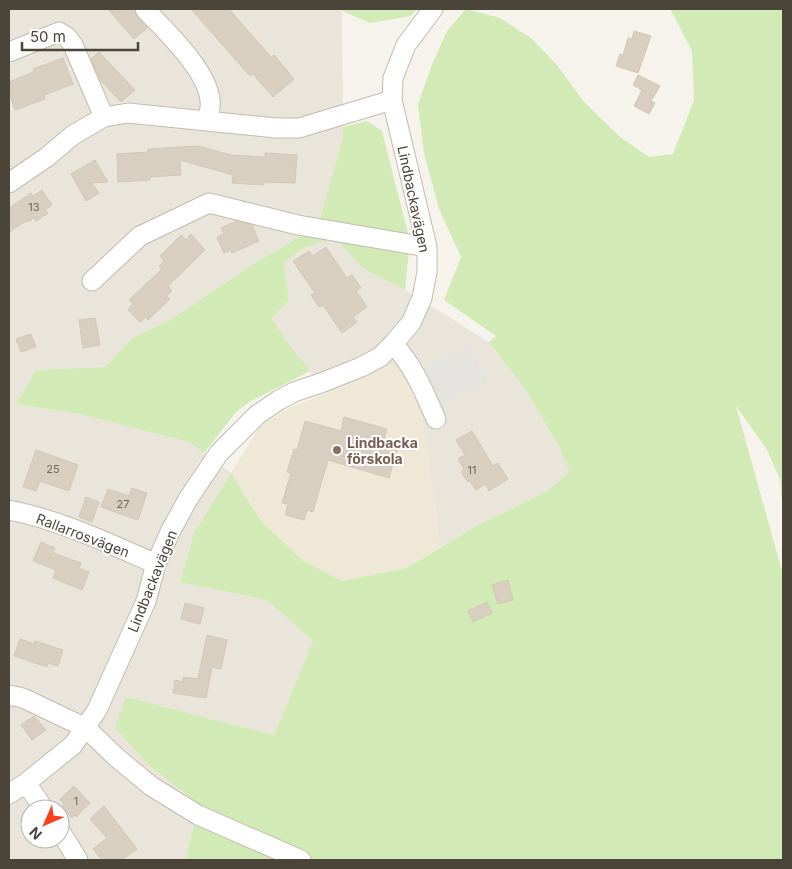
<svg xmlns="http://www.w3.org/2000/svg" width="792" height="869" viewBox="0 0 792 869" font-family="Inter,sans-serif">
  <style>
    .residential { fill: #eae5da; fill-rule: evenodd }
    .education { fill: #efe8d6 }
    .green { fill: #d2eab5 }
    .parking { fill: #e5e3e0 }
    .building { fill: #d8cfc1; stroke: #d3c7b4 }
    .lines { fill: none; stroke-linecap: round; stroke-linejoin: round }
    .minor-casing { stroke: #c2bbae; stroke-width: 21 }
    .minor { stroke: #fff; stroke-width: 19 }
    .education-dot { fill: #8d6e63; stroke: #fff; stroke-width: 2 }
    .labels { text-anchor: middle; dominant-baseline: central; stroke-width: 4; stroke-linejoin: round; paint-order: stroke }
    .number-label { font-size: 11px; fill: #6e675b }
    .street-label { font-size: 14px; fill: #4b4439; stroke: #fff }
    .education-label { font-size: 14px; font-weight: bold; fill: #785e54; stroke: #fff; text-anchor: start }
  </style>
  <rect width="100%" height="100%" fill="#f6f3ec"/>
  <path class="residential" d="M 9,9 L 338,9 L 342,12 L 343,138 L 318,226 L 253,264 L 172,319 L 132,338 L 105,367 L 36,370 L 16,404 L 80,414 L 189,442 L 231,473 L 194,533 L 180,582 L 267,600 L 313,641 L 274,735 L 126,697 L 180,791 L 199,805 L 186,855 L 191,860 L 9,860 ZM 30,809 L 60,809 L 60,839 L 30,839 Z
    M 337,240 L 362,268 L 405,290 L 489,342 L 527,392 L 558,445 L 571,472 L 547,491 L 474,527 L 439,548 L 435,505 L 392,364 L 373,375 L 326,393 L 287,342 L 272,318 L 289,301 L 284,263 L 296,252 L 316,242 Z"/>
  <path class="education" d="M 392,364 L 402,374 L 417,400 L 423,419 L 435,505 L 439,548 L 407,568 L 342,581 L 302,560 L 261,521 L 231,473 L 260,426 L 289,408 L 373,375 Z"/>
  <path class="green" d="M 338,9 L 417,9 L 411,16 L 370,23 Z
    M 466,9 L 500,18 L 532,39 L 557,65 L 584,102 L 620,137 L 649,157 L 673,154 L 694,100 L 692,51 L 672,12 L 669,9 L 783,9 L 783,516 L 780,479 L 766,448 L 736,406 L 783,575 L 783,860 L 191,860 L 186,856 L 199,805 L 147,763 L 115,728 L 126,697 L 274,735 L 313,641 L 267,600 L 180,582 L 194,533 L 231,473 L 261,521 L 302,560 L 342,581 L 407,568 L 474,527 L 547,491 L 570,472 L 558,445 L 527,392 L 489,342 L 496,336 L 444,300 L 461,257 L 439,209 L 424,153 L 418,104 L 432,65 L 447,31 Z
    M 367,121 L 382,131 L 410,241 L 405,290 L 362,268 L 337,240 C 312,242 302,247 284,263 L 289,301 L 272,318 L 287,342 L 310,371 L 249,402 L 236,412 L 204,453 L 189,442 L 80,414 L 16,404 L 36,370 L 105,367 L 132,338 L 172,319 L 253,264 L 318,226 L 343,138 L 343,127 Z"/>
  <path class="parking" d="M 469,346 L 487,382 L 442,404 L 424,368 Z"/>
  <path class="building" d="M 108,9 L 132,9 L 147,28 L 134,39 Z
    M 191,9 L 229,9 L 271,57 L 274,55 L 294,79 L 273,97 L 253,74 L 250,76 Z
    M 634,31 L 651,36 L 638,73 L 616,66 L 620,54 L 623,55 L 628,38 L 632,39 Z
    M 99,52 L 135,90 L 121,102 L 101,81 L 91,59 Z
    M 63,58 L 73,84 L 44,95 L 45,99 L 15,110 L 9,93 L 9,82 L 34,72 L 33,69 Z
    M 638,75 L 660,86 L 651,101 L 655,103 L 649,114 L 634,106 L 642,90 L 633,85 Z
    M 198,146 L 231,155 L 265,157 L 265,153 L 297,155 L 295,183 L 264,182 L 264,185 L 232,183 L 233,175 L 180,160 L 181,175 L 150,177 L 150,180 L 118,182 L 117,154 L 148,152 L 148,149 Z
    M 95,160 L 108,182 L 92,183 L 99,193 L 86,201 L 71,174 Z
    M 42,190 L 52,205 L 45,210 L 48,213 L 36,221 L 34,218 L 27,222 L 26,221 L 9,232 L 9,208 L 31,193 L 33,196 Z
    M 237,221 L 252,225 L 259,241 L 232,253 L 231,250 L 224,253 L 217,237 L 224,234 L 221,228 Z
    M 191,234 L 205,250 L 168,286 L 172,291 L 167,296 L 170,299 L 148,320 L 146,317 L 140,322 L 128,310 L 133,304 L 129,300 L 162,269 L 159,266 L 164,261 L 160,256 L 181,235 L 186,240 Z
    M 326,247 L 347,278 L 352,275 L 361,288 L 356,291 L 367,307 L 353,317 L 357,322 L 342,333 L 323,305 L 319,307 L 311,295 L 315,293 L 293,261 L 309,251 L 313,256 Z
    M 95,318 L 100,345 L 83,348 L 79,320 Z
    M 31,334 L 36,347 L 21,352 L 16,339 Z
    M 344,417 L 387,429 L 383,443 L 398,447 L 389,478 L 328,460 L 313,512 L 307,510 L 304,520 L 285,515 L 288,504 L 282,503 L 291,473 L 287,472 L 294,449 L 297,450 L 305,421 L 341,431 Z
    M 472,431 L 493,466 L 498,463 L 508,479 L 489,491 L 485,484 L 476,490 L 470,481 L 468,482 L 461,472 L 464,470 L 458,459 L 465,455 L 456,440 Z
    M 36,450 L 78,465 L 69,491 L 40,481 L 36,491 L 23,487 Z
    M 132,488 L 147,493 L 138,520 L 101,507 L 108,489 L 129,496 Z
    M 86,497 L 99,502 L 92,522 L 79,517 Z
    M 41,542 L 55,548 L 53,553 L 81,563 L 79,568 L 89,572 L 82,590 L 53,578 L 56,570 L 33,561 Z
    M 508,580 L 513,600 L 498,604 L 492,585 Z
    M 487,602 L 492,613 L 473,622 L 468,611 Z
    M 185,603 L 204,608 L 200,624 L 181,619 Z
    M 207,635 L 227,640 L 221,669 L 212,667 L 206,698 L 173,693 L 175,680 L 183,682 L 183,677 L 198,679 Z
    M 20,639 L 34,644 L 35,641 L 63,650 L 58,666 L 48,663 L 47,667 L 14,656 Z
    M 34,716 L 46,730 L 32,740 L 21,725 Z
    M 74,786 L 90,803 L 76,817 L 75,815 L 72,818 L 62,807 L 64,804 L 60,799 Z
    M 104,806 L 137,849 L 122,860 L 102,860 L 93,849 L 107,838 L 90,819 Z"/>
  <g class="lines">
    <g class="minor-casing">
      <path id="minor" d="M 145,9 C 165,31 207,69 210,100 C 211,106 209,114 208,120
        M 9,52 L 59,32 L 67,37 L 73,45 L 104,117
        M 9,183 L 47,157 L 73,135 L 104,117 L 128,113 L 276,128 L 299,128 L 392,100
        M 92,281 L 140,236 L 209,203 L 298,225 L 427,247
        M 393,344 C 414,366 424,392 436,419
        M 9,510 C 60,520 108,543 156,564
        M 9,695 L 23,698 L 86,728 L 116,757 L 151,786 L 198,815 L 301,860
        M 26,783 L 44,809
        M 9,794 L 26,783 L 73,745 L 97,710 L 146,601 L 156,564 L 170,532 L 188,499 L 219,453 L 257,415 L 279,400 L 294,392 L 321,383 L 361,367 L 380,357 L 393,344 L 411,323 L 422,298 L 427,272 L 427,247 L 392,100 L 393,78 L 406,45 L 433,9
        M 60,831 L 78,860"/>
    </g>
    <use href="#minor" class="minor"/>
  </g>
  <circle class="education-dot" cx="337" cy="450" r="5"/>
  <g class="labels">
    <g class="number-label">
      <text x="34" y="207">13</text>
      <text x="53" y="469">25</text>
      <text x="472" y="470">11</text>
      <text x="123" y="504">27</text>
      <text x="76" y="801">1</text>
    </g>
    <g class="street-label">
      <text transform="translate(414 199) rotate(78)">Lindbackavägen</text>
      <text transform="translate(83 535) rotate(21)">Rallarrosvägen</text>
      <text transform="translate(152 581) rotate(-68)">Lindbackavägen</text>
    </g>
    <g class="education-label">
      <text x="347" y="442">Lindbacka<tspan x="347" dy="16">förskola</tspan></text>
    </g>
  </g>
  <rect width="792" height="869" fill="none" stroke="#4b4439" stroke-width="20"/>
  <g transform="translate(45 824) rotate(225)"><circle r="24" fill="#ffffff" stroke="#b7b4b0"/>
  <path d="M0-4L9 19L0 12L-9 19Z" fill="#fc3f1d"/>
  <text y="-8" font-size="14" font-weight="bold" text-anchor="middle" fill="#4b4439">N</text>
  </g>
  <path d="M22 42v8h116v-8" fill="none" stroke="#4b4439" stroke-width="2.5"/>
  <text x="30" y="42" font-size="15" fill="#4b4439" stroke="#ffffff" stroke-width="4" paint-order="stroke">50 m</text>
</svg>
